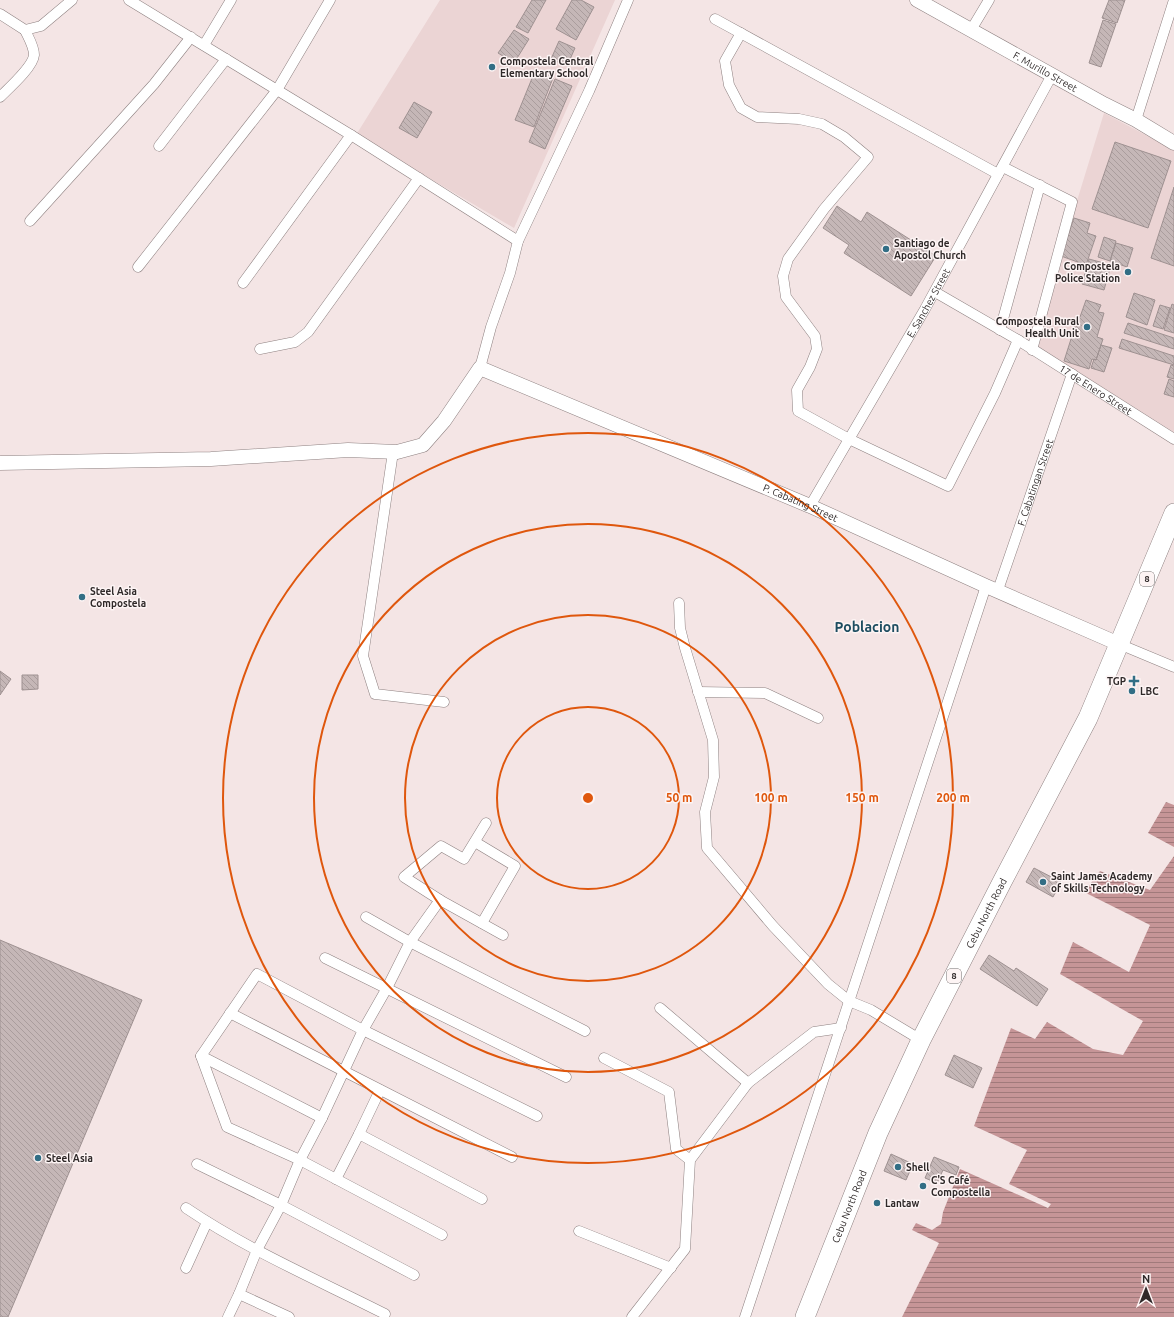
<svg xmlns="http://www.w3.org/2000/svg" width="1174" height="1317" viewBox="0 0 1174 1317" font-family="Ubuntu,sans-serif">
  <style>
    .built { fill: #ebd4d4 }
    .water { fill: url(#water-rules) }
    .building { fill: url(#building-back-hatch); stroke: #9e9191 }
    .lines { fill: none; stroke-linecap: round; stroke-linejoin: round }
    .street-casing { stroke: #8e8181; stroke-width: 11 }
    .secondary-casing { stroke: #8e8181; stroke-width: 15 }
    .highway-casing { stroke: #8e8181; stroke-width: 20 }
    .street { stroke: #fff; stroke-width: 10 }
    .secondary { stroke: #fff; stroke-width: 14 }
    .highway { stroke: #fff; stroke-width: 19 }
    .ring { fill: none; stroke: #df570d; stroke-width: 2 }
    .poi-dot { fill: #326e85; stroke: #fdf4f4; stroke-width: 1.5 }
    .labels { text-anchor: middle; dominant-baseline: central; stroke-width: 3; stroke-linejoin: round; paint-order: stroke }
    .shield { fill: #fdf4f4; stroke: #6d6666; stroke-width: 1 }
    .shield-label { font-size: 9px; font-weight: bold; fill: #2f2929 }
    .poi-label { font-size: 10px; font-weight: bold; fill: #2f2929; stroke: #fdf4f4; text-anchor: start }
    .street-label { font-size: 10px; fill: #2f2929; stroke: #fdf4f4 }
    .district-label { font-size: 14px; font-weight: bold; fill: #1d4d60; stroke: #fdf4f4 }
    .centre { fill: #df570d; stroke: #fdf4f4; stroke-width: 2 }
    .ring-label { font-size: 12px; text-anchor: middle; font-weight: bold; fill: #df570d; stroke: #fdf4f4; stroke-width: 3; stroke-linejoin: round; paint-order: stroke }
  </style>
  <defs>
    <pattern id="water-rules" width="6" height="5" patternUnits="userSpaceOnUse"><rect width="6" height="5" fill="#c69597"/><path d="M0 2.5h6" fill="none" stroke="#a17a7b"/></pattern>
    <pattern id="building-back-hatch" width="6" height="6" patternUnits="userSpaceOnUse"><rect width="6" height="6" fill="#c5b7b7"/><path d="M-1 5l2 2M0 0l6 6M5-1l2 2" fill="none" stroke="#aa9d9d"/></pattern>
  </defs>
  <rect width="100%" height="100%" fill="#f4e5e5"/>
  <path class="built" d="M 440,0 L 615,0 L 514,228 L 356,135 Z
    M 1104,113 L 1174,150 L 1174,433 L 1037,349 L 1060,256 Z"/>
  <path class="water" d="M 1166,802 L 1174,805 L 1174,847 L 1148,833 Z
    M 1174,856 L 1174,1317 L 902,1317 L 939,1243 L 912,1230 L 916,1223 L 932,1230 L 941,1224 L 943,1212 L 960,1169 L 1048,1208 L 1051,1204 L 1009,1184 L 1027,1150 L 974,1126 L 1011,1028 L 1035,1039 L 1047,1022 L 1093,1049 L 1123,1055 L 1143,1021 L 1060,974 L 1073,942 L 1129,972 L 1150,925 L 1084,892 L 1100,871 L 1150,890 Z"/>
  <path class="building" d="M 532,0 L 546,0 L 528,33 L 516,27 Z
    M 572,0 L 581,0 L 594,7 L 576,40 L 556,29 Z
    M 1109,0 L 1125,0 L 1117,23 L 1102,18 Z
    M 1103,20 L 1116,24 L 1101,67 L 1089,63 Z
    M 514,30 L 529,39 L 514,63 L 498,53 Z
    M 559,41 L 575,48 L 567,66 L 551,59 Z
    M 535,71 L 553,78 L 534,127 L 515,120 Z
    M 555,79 L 572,86 L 545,149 L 529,142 Z
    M 414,102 L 432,112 L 417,138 L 399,128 Z
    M 1115,142 L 1171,161 L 1148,228 L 1092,209 Z
    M 1174,187 L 1174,266 L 1151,258 Z
    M 837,206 L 861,222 L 867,212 L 936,256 L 911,296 L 844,253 L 849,245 L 823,228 Z
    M 1074,218 L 1090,223 L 1087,233 L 1096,236 L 1086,265 L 1061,256 Z
    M 1104,237 L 1116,241 L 1110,261 L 1098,257 Z
    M 1116,243 L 1133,248 L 1127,267 L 1110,261 Z
    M 1089,259 L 1111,265 L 1104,290 L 1082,284 Z
    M 1134,293 L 1155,300 L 1147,325 L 1126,317 Z
    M 1086,300 L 1101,305 L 1098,312 L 1104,313 L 1097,337 L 1103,339 L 1096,360 L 1092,359 L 1089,369 L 1064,361 L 1078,317 L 1080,317 Z
    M 1172,304 L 1174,305 L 1174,333 L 1164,330 Z
    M 1160,305 L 1170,308 L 1163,329 L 1153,326 Z
    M 1128,323 L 1174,338 L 1174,349 L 1124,333 Z
    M 1122,339 L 1174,356 L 1174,365 L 1119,348 Z
    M 1101,345 L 1112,348 L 1104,372 L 1091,368 L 1094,359 L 1096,360 Z
    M 1171,365 L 1174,366 L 1174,379 L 1167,377 Z
    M 1169,379 L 1174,381 L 1174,397 L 1164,394 Z
    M 0,671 L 11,679 L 0,695 Z
    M 22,675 L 38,675 L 38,689 L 22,690 Z
    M 1034,868 L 1061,882 L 1053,897 L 1026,882 Z
    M 0,940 L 142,1000 L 8,1317 L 0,1317 Z
    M 989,955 L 1014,971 L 1016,968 L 1048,989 L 1037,1006 L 980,969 Z
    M 954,1055 L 982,1068 L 973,1088 L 945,1075 Z
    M 891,1154 L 913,1164 L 906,1180 L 884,1171 Z
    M 934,1157 L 959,1167 L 956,1175 L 943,1170 L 937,1183 L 925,1178 Z"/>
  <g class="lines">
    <g class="street-casing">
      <g id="street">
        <path d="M 129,0 L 351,135 L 518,241"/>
        <path d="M 0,14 L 25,30 L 41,26 L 72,0"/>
        <path d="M 715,19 L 998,174"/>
        <path d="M 971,30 L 989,0"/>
        <path d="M 741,33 L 725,61 L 729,85 L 741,108 L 757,117 L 799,119 L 822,124 L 844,137 L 868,157 L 824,209 L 788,259 L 783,276 L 786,297 L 815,336 L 817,349 L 810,367 L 797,390 L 798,411 L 849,439 L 948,486 L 995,393 L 1018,340"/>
        <path d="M 204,45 L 231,0"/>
        <path d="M 0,97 C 9,88 33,67 34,55 C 34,46 28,37 25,30"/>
        <path d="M 1136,120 L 1174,0"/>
        <path d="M 159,146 L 226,59"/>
        <path d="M 1003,167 L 1072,202 L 1032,350"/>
        <path d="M 30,221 L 154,84 L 191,37"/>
        <path d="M 138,267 L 277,90 L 330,0"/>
        <path d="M 243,283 L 351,135"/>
        <path id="s1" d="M 935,292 L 1018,340 L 1174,439"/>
        <path d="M 1000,330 L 1040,185"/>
        <path d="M 260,349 L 295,342 L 308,332 L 419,178"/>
        <path d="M 480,368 L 491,327 L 510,273 L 518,241 L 589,91 L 628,0"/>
        <path d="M 393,452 L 363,656 L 375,694 L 444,702"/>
        <path id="s2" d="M 810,506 L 925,309 L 1052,75"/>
        <path id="s3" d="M 998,590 L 1072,374"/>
        <path d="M 679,603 L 680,628 L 685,648 L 713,740 L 714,777 L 705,812 L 707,848 L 773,926 L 828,984 L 849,1001 L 871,1010 L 921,1040"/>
        <path d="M 1119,644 L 1174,667"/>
        <path d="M 698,692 L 765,693 L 818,718"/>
        <path d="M 486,823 L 464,859 L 441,846 L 404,877 L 440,900 L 503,935"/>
        <path d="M 475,842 L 515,866 L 482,923"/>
        <path d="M 366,917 L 410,942 L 585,1031"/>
        <path d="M 325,958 L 566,1077"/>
        <path d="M 660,1008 L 748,1083"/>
        <path d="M 230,1013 L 512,1157"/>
        <path d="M 201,1056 L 322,1118"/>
        <path d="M 604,1058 L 669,1092 L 676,1149 L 690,1160"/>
        <path d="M 359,1134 L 380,1090"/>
        <path d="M 197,1164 L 281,1205 L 414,1275"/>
        <path d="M 336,1179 L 359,1134 L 482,1199"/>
        <path d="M 186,1208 C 248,1250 318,1280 385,1314"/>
        <path d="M 579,1231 L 671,1268"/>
        <path d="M 442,1235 L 300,1160 L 227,1127 L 201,1056 L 257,974 L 363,1030 L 537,1116"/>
        <path d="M 186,1268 L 207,1222"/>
        <path d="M 239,1294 L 289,1317"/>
        <path d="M 228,1317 L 239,1294 L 257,1250 L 281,1205 L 300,1160 L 322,1118 L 363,1030 L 387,988 L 410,942 L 440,900"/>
        <path d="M 632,1317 L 685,1249 L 690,1160 L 748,1083 L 814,1032 L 841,1028"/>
        <path d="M 745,1317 L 986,586"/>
      </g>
    </g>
    <g class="secondary-casing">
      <g id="secondary">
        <path id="s4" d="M 917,0 L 1104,104 L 1136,120 L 1174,143"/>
        <path id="s5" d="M 0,463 L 211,459 L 348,450 L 397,452 L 423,445 L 444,421 L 480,368 L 810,506 L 986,586 L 1119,644"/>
      </g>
    </g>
    <g class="highway-casing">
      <g id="highway">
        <path id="s6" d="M 805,1317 L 878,1133 L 921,1040 L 1002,882 L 1088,718 L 1174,513"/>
      </g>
    </g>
    <use href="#street" class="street"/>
    <use href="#secondary" class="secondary"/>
    <use href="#highway" class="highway"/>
  </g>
  <g class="ring">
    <circle cx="588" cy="798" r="91"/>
    <circle cx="588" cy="798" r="183"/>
    <circle cx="588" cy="798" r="274"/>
    <circle cx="588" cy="798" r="365"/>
  </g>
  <g class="poi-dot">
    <circle cx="492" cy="67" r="4"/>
    <circle cx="886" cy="249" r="4"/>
    <circle cx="1128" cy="272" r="4"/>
    <circle cx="1087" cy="327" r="4"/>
    <circle cx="82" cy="597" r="4"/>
    <path d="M1132 675h4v4h4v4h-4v4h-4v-4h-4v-4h4z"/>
    <circle cx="1132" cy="691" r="4"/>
    <circle cx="1043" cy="882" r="4"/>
    <circle cx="38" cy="1158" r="4"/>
    <circle cx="898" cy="1167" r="4"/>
    <circle cx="923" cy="1186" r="4"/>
    <circle cx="877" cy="1203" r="4"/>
  </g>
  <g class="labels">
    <g class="shield">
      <rect x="1140" y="572" width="14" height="14" rx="3"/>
      <rect x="947" y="969" width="14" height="14" rx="3"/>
    </g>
    <g class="shield-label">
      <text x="1147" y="579">8</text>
      <text x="954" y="976">8</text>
    </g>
    <g class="poi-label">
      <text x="500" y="61">Compostela Central<tspan x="500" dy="12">Elementary School</tspan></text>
      <text x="894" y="243">Santiago de<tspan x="894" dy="12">Apostol Church</tspan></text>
      <text x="1120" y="266" text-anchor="end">Compostela<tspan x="1120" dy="12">Police Station</tspan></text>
      <text x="1079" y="321" text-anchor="end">Compostela Rural<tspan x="1079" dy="12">Health Unit</tspan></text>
      <text x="90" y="591">Steel Asia<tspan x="90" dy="12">Compostela</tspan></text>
      <text x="1126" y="681" text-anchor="end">TGP</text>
      <text x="1140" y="691">LBC</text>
      <text x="1051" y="876">Saint James Academy<tspan x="1051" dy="12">of Skills Technology</tspan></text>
      <text x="46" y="1158">Steel Asia</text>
      <text x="906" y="1167">Shell</text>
      <text x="931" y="1180">C'S Café<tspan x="931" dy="12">Compostella</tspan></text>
      <text x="885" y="1203">Lantaw</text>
    </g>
    <g class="street-label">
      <text stroke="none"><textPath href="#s4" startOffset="147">F. Murillo Street</textPath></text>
      <text stroke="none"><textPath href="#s2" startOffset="235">E. Sanchez Street</textPath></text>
      <text stroke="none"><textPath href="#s1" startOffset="188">17 de Enero Street</textPath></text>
      <text stroke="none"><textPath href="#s3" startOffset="114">F. Cabatingan Street</textPath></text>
      <text stroke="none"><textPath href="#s5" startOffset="868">P. Cabating Street</textPath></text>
      <text stroke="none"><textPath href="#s6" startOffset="443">Cebu North Road</textPath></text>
      <text stroke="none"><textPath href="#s6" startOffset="119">Cebu North Road</textPath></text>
    </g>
    <g class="district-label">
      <text x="867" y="627">Poblacion</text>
    </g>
  </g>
  <circle cx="588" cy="798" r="6" class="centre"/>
  <g class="ring-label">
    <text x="679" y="802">50 m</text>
    <text x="771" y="802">100 m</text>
    <text x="862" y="802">150 m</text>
    <text x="953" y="802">200 m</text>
  </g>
  <g transform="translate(1146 1289)" stroke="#fdf4f4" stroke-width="3" paint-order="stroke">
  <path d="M0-3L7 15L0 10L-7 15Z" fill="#2f2929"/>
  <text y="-6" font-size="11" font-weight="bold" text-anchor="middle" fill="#2f2929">N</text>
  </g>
</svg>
